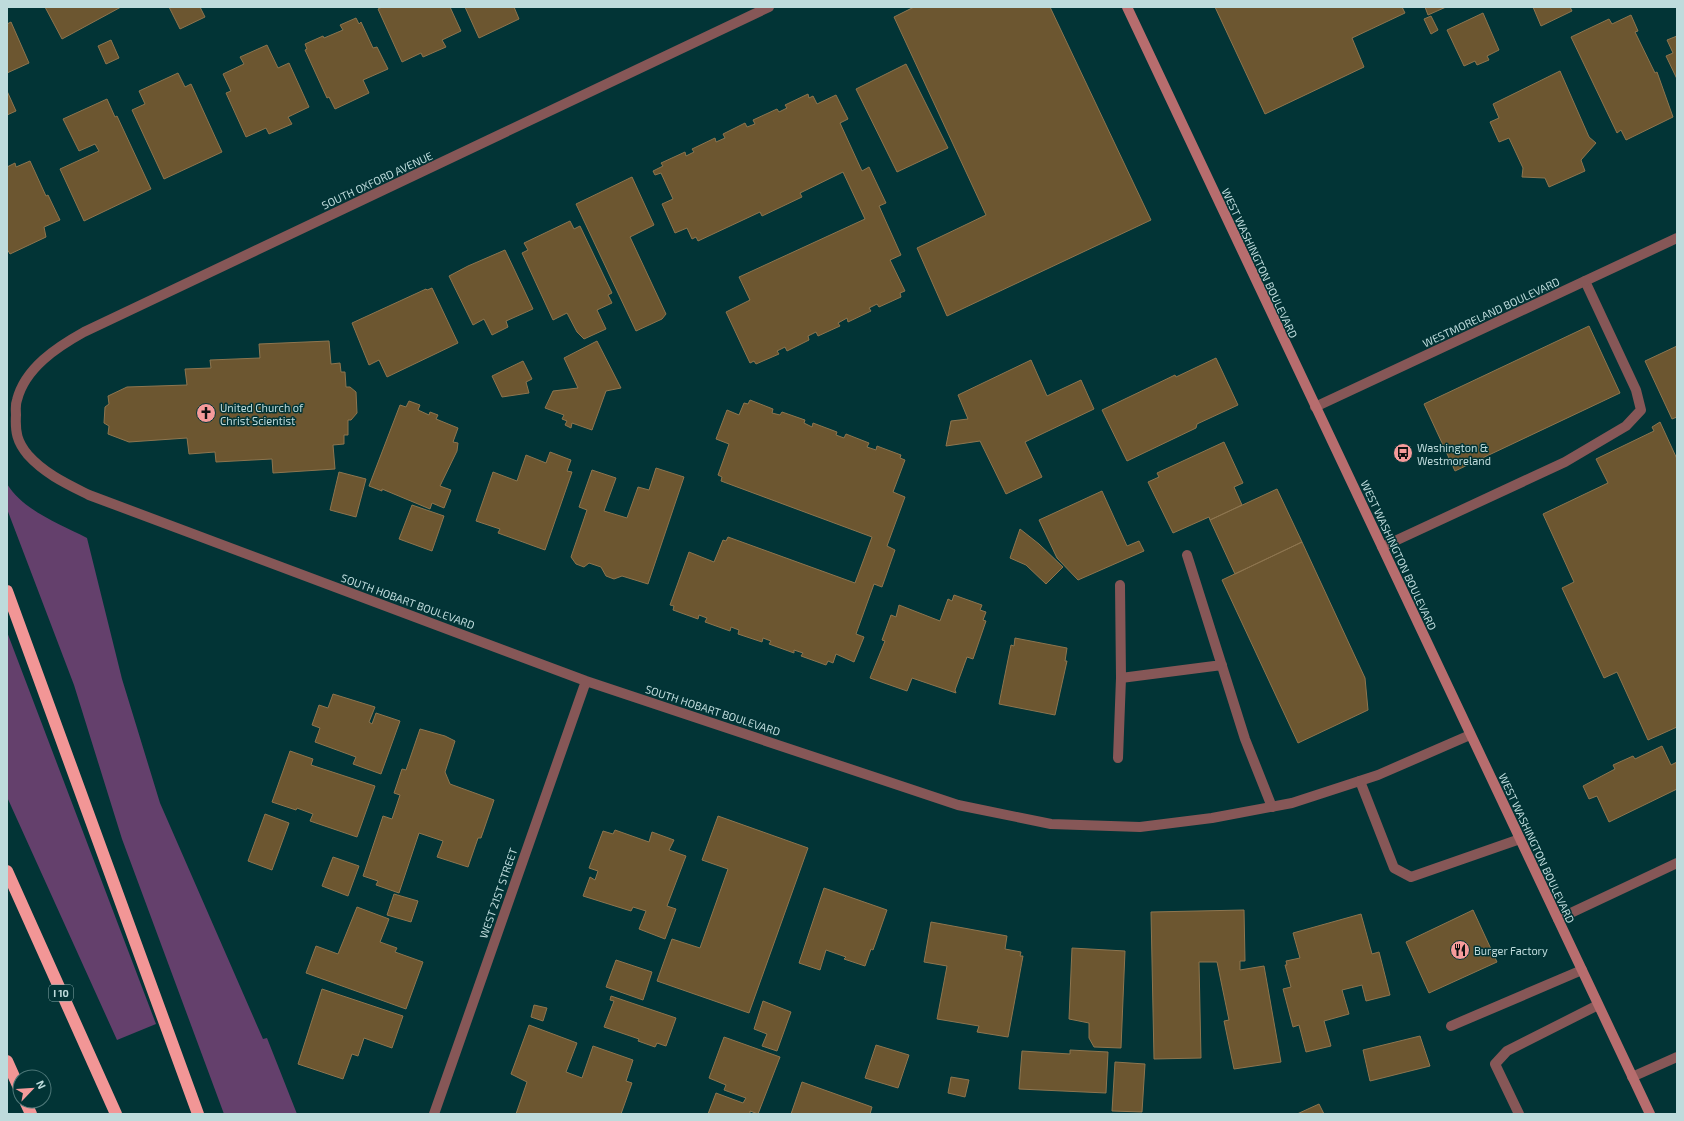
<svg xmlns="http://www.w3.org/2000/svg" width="1684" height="1121" viewBox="0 0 1684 1121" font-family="'Exo 2',sans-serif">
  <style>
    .green { fill: #64406c }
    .building { fill: #6c5630; stroke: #8d754f }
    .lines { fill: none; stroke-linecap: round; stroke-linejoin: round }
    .service { stroke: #865757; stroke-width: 10 }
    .minor { stroke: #865757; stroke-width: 10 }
    .secondary { stroke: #b76d6e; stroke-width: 10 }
    .motorway { stroke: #f29696; stroke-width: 12 }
    .labels { text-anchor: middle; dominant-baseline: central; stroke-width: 3; stroke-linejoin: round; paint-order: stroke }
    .shield { fill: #023436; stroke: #86a9aa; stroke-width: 1 }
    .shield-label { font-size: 10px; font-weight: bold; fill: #bedbdc }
    .street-label { font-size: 11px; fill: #bedbdc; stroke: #023436 }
    .poi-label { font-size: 11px; fill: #bedbdc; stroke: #023436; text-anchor: start }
  </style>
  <rect width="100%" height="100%" fill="#023436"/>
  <path class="green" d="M 7,484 C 24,511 60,524 87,538 L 122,679 L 160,803 L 263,1039 L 267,1038 L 297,1114 L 224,1114 L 122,839 L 74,685 L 7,509 Z
    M 7,632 L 156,1024 L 117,1040 L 7,797 Z"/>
  <path class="building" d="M 45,7 L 121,7 L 62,39 Z
    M 169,7 L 200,7 L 205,17 L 180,29 Z
    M 382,7 L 450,7 L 461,31 L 442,40 L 446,47 L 423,57 L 421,53 L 402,62 L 378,9 Z
    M 465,7 L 514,7 L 519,19 L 479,38 Z
    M 914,7 L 1050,7 L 1151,220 L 947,316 L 917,248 L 986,215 L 894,17 Z
    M 1215,7 L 1402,7 L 1405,13 L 1352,38 L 1364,67 L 1265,114 Z
    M 1425,7 L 1446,7 L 1428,15 Z
    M 1533,7 L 1570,7 L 1572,11 L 1541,26 Z
    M 1483,13 L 1499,50 L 1487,56 L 1489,60 L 1477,65 L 1475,61 L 1464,66 L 1447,30 Z
    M 1631,15 L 1638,31 L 1635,32 L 1655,73 L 1657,72 L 1673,117 L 1626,140 L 1621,130 L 1617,133 L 1571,37 L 1609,19 L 1612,24 Z
    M 1431,16 L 1438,30 L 1431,34 L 1424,19 Z
    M 356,18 L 359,24 L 361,22 L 373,48 L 377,47 L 388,69 L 363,80 L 369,93 L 335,109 L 329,97 L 327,98 L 305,50 L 307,49 L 305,44 L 323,36 L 324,38 L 343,30 L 340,25 Z
    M 11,22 L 29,63 L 7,73 L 7,24 Z
    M 1677,36 L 1677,79 L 1666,56 L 1673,53 L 1667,40 Z
    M 111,40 L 119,58 L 106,64 L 98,46 Z
    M 267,45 L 278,68 L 289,63 L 309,107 L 288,117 L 292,124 L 269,134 L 266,128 L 246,137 L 226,93 L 231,91 L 223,74 L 244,64 L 240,57 Z
    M 906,64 L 948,148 L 897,172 L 856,89 Z
    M 1560,71 L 1589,137 L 1596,143 L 1581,160 L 1585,171 L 1549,187 L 1545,178 L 1522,177 L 1523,168 L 1509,138 L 1499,142 L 1490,122 L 1499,118 L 1493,104 Z
    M 178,73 L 185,87 L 191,84 L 222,152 L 164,179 L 132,110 L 145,104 L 139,91 Z
    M 7,91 L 16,111 L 7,115 Z
    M 808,94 L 809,98 L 813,96 L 817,104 L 836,95 L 848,119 L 840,123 L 862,171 L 869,167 L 886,203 L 879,206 L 901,255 L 890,260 L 905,291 L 900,293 L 901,297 L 879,307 L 877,304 L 869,308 L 871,311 L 848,322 L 847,318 L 838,323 L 840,326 L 818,336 L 816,332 L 808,336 L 809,340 L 787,351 L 785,347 L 777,351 L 779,354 L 756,364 L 754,361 L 750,363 L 726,312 L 750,300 L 739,277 L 865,219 L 843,172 L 800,193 L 802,197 L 762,216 L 760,212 L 698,241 L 696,237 L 692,239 L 687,228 L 675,233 L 662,204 L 673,199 L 661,173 L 655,175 L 653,171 L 663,166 L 661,163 L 685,152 L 686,156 L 694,152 L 692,149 L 715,138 L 716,142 L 725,138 L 723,134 L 745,123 L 747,127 L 755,124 L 753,120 L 777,109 L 779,112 L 787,108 L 785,105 Z
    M 107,99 L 115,117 L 117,116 L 151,189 L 84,221 L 60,169 L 99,151 L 95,144 L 79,151 L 63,119 Z
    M 30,161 L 46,196 L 48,195 L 60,220 L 44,227 L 46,237 L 10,254 L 7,249 L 7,167 L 15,163 L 16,167 Z
    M 632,177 L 654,225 L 630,237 L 666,314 L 662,319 L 636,331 L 576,204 Z
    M 570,221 L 574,229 L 580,226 L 612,293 L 608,295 L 612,303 L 597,310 L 606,329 L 584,339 L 577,332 L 567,313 L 553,320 L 522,253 L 528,250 L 524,243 Z
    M 505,250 L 533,309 L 506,321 L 508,327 L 492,335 L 484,319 L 473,325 L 449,276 L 468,266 Z
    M 432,288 L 458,343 L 387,377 L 379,360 L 369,365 L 352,323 L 426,289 L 427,290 Z
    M 1589,326 L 1620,393 L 1455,471 L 1424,404 Z
    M 329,341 L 331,364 L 340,363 L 341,372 L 345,372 L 346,387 L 350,387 L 356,392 L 357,413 L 351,420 L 348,420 L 348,435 L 344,435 L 344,444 L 333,445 L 335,469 L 273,473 L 272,459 L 216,462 L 215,452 L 189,454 L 187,438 L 129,442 L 108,434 L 109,426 L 104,423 L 105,407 L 109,404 L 108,396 L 127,387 L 187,385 L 185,369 L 211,368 L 210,360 L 260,358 L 259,344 Z
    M 597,341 L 621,388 L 606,391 L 592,430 L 572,423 L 571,428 L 565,425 L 567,421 L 562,419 L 564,415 L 545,408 L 553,391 L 578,388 L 564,358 Z
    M 1677,346 L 1677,417 L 1672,419 L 1645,361 Z
    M 1216,358 L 1238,405 L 1197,424 L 1196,428 L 1127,461 L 1102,410 L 1175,375 L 1176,377 Z
    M 1031,360 L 1047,396 L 1081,380 L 1094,409 L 1025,442 L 1042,477 L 1006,494 L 980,441 L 946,446 L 951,421 L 968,419 L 958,395 Z
    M 523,361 L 532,379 L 526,382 L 529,393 L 502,397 L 492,376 Z
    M 750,400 L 773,409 L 772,413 L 780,415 L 782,412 L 805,420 L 804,423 L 812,427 L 813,423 L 837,432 L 836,435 L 844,438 L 846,434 L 869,443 L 867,447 L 876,450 L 877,446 L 901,455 L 900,458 L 905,460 L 893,492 L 905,497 L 887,546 L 895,550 L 882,587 L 874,584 L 856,634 L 864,637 L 854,662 L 836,654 L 833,663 L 828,661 L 826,665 L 801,656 L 803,653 L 794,650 L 794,653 L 769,644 L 771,641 L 763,638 L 762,642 L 738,634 L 739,630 L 731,627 L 730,631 L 705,622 L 707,618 L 699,615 L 698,619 L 673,610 L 674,606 L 670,605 L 689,552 L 714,562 L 723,540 L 726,541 L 728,537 L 855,583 L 872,537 L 721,481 L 722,477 L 718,475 L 729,444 L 716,439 L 727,410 L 739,415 L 744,403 L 748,404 Z
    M 409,401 L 420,405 L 418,410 L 429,415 L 430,412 L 438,415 L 436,419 L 458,428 L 453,442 L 458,443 L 457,451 L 440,486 L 451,490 L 444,508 L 432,503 L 430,509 L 382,489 L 382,491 L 369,486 L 400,405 L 406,407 Z
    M 1660,422 L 1677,459 L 1677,727 L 1648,740 L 1617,672 L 1604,678 L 1562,588 L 1574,582 L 1543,514 L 1608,483 L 1596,459 L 1654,431 L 1652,427 Z
    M 1224,442 L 1243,483 L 1234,487 L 1242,505 L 1210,520 L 1209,517 L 1173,533 L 1148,482 L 1159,477 L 1157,473 Z
    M 550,452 L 571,460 L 567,471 L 572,472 L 545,550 L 498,533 L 500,529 L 476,521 L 493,472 L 517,481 L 526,455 L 546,463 Z
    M 656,468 L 684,477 L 648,584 L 622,576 L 614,579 L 606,576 L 601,567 L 589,563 L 584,567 L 576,564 L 571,557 L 587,510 L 579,507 L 592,470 L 616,478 L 604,511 L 627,518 L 638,487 L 649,490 Z
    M 339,472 L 366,479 L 356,517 L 330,510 Z
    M 1277,489 L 1302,542 L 1235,574 L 1210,520 Z
    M 1102,491 L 1127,546 L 1139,541 L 1144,551 L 1078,580 L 1057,558 L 1039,520 Z
    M 412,505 L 444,516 L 432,551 L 399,539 Z
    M 1020,529 L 1039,544 L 1063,567 L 1046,584 L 1026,565 L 1010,558 Z
    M 1302,542 L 1365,678 L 1368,710 L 1298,743 L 1222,580 Z
    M 954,595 L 982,605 L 980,610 L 986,612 L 983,620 L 986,621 L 973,659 L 967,657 L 955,690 L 956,693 L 912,678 L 907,691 L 870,678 L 885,641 L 882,640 L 891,615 L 896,617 L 899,605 L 940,621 L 948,599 L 952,601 Z
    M 1015,638 L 1067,648 L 1065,661 L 1067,661 L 1055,715 L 999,704 L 1011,645 L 1014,646 Z
    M 333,694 L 375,707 L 369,722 L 372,724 L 376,713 L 400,721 L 381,774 L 353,764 L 356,757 L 315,742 L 320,728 L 312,725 L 319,705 L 328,708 Z
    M 420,729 L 445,736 L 455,741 L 445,772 L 450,784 L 494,800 L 481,838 L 478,838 L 468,867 L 437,857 L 443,841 L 419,833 L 399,893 L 376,885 L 378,881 L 363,876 L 383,816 L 392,819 L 400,795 L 394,793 L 402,769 L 406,770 Z
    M 1662,746 L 1671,765 L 1677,762 L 1677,789 L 1609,822 L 1597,796 L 1589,799 L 1583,786 L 1615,769 L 1613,765 L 1633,756 L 1635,759 Z
    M 290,751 L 313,759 L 311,765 L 375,786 L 357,837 L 310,821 L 313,814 L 297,808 L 296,810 L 272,802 Z
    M 265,814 L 289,823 L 272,870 L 248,861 Z
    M 718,816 L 808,848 L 749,1013 L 657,981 L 672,939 L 700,948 L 728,869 L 702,860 Z
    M 615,830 L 649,842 L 652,832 L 674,840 L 669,850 L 686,856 L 667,906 L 676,909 L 665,939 L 639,929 L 646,911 L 633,907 L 631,911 L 583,896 L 590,877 L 595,880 L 598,871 L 589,868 L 603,831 L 613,834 Z
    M 333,857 L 359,866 L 348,896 L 322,886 Z
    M 824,888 L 887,910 L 873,950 L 871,949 L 865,966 L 844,959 L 846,957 L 826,950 L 820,970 L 799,963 Z
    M 394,894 L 418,901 L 411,922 L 387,915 Z
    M 357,907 L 389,919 L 380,942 L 397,948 L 395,952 L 423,962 L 406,1009 L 306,973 L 316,946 L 338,954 Z
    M 1244,910 L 1245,961 L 1240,961 L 1240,970 L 1264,966 L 1281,1062 L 1234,1069 L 1224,1021 L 1229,1020 L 1217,962 L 1199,962 L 1201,1058 L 1154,1059 L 1151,912 Z
    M 1473,910 L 1497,962 L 1429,993 L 1406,942 Z
    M 1361,914 L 1372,954 L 1379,952 L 1390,995 L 1366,1001 L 1362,985 L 1342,990 L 1349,1014 L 1324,1021 L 1331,1046 L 1306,1052 L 1299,1025 L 1293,1027 L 1283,989 L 1291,987 L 1285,965 L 1287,965 L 1286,961 L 1300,958 L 1293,933 Z
    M 931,922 L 1007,936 L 1005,949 L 1021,952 L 1020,956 L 1023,956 L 1008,1037 L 977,1032 L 979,1026 L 937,1019 L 947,966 L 924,962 Z
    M 1072,948 L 1125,951 L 1121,1048 L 1094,1047 L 1089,1038 L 1089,1023 L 1069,1019 Z
    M 616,960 L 652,972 L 643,1000 L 606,987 Z
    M 322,989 L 403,1016 L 392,1048 L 364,1038 L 358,1056 L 352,1054 L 343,1079 L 298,1064 Z
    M 611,996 L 676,1018 L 666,1046 L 657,1043 L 655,1047 L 638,1041 L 639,1039 L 604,1027 L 614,1001 L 610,1000 Z
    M 763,1001 L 791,1012 L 777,1051 L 762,1046 L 767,1034 L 754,1029 Z
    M 534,1005 L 547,1008 L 543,1021 L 531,1017 Z
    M 529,1025 L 577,1043 L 566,1072 L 582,1078 L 593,1046 L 633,1060 L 626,1081 L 632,1083 L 621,1114 L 516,1114 L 527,1082 L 511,1074 Z
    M 1420,1036 L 1430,1066 L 1370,1081 L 1363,1050 Z
    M 724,1037 L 780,1057 L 758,1114 L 750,1111 L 750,1114 L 708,1114 L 716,1093 L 743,1103 L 746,1098 L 724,1090 L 726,1085 L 709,1078 Z
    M 876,1045 L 909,1055 L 898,1088 L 865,1078 Z
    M 1070,1050 L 1108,1052 L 1106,1093 L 1019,1089 L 1022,1051 L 1070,1054 Z
    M 1115,1062 L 1145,1064 L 1142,1112 L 1112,1111 Z
    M 951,1077 L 969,1080 L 965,1097 L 948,1093 Z
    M 802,1082 L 872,1107 L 870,1114 L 791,1114 Z
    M 1319,1104 L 1324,1114 L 1297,1114 Z"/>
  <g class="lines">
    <path class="service" d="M 1382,547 L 1565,462 L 1626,426 L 1641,410 L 1636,390 L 1585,281
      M 1187,555 L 1245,739 L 1272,807
      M 1120,585 L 1121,678 L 1222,665
      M 1118,758 L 1121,678
      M 1360,781 L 1394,868 L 1411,877 L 1520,839
      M 1451,1026 L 1582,970
      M 1632,1077 L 1677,1057
      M 1519,1114 L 1495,1064 L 1507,1051 L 1598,1005"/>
    <path class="minor" d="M 769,7 L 84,332 C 57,347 25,368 17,400 C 15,405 16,411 16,415 C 15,432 17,442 28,455 C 45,474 67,484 89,495 L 586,681 L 958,805 L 1051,824 L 1140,827 L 1212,818 L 1292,803 L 1378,775 L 1470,735
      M 1315,407 L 1677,238
      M 1558,919 L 1677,863
      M 434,1114 L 586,681"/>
    <path class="secondary" d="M 1127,7 L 1650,1114"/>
    <path class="motorway" d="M 7,591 L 198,1114
      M 7,871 L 116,1114
      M 7,1061 L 20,1090
      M 25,1101 L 31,1114"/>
  </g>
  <defs>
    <g id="church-disc" transform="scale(1)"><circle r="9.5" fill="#f59b9b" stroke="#023436"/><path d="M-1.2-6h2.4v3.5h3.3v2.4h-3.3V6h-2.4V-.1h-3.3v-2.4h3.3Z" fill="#111"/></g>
    <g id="bus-disc" transform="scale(1)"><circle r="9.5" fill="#f59b9b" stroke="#023436"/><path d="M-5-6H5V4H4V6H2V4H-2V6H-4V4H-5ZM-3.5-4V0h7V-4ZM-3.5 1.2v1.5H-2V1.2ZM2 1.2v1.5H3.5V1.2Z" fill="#111"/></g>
    <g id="restaurant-disc" transform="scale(1)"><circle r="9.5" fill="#f59b9b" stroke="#023436"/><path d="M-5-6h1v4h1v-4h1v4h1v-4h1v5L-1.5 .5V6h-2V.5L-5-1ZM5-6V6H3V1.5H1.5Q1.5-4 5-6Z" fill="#111"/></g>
  </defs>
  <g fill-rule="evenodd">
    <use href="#church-disc" x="206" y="413"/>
    <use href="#bus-disc" x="1403" y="453"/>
    <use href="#restaurant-disc" x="1460" y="950"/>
  </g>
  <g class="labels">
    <rect class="shield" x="49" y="985" width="24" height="16" rx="3"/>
    <g class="shield-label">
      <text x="61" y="993">I 10</text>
    </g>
    <g class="street-label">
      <text transform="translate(377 180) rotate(-25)">SOUTH OXFORD AVENUE</text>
      <text transform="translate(1260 263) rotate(65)">WEST WASHINGTON BOULEVARD</text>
      <text transform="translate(1491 312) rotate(-25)">WESTMORELAND BOULEVARD</text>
      <text transform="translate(1399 555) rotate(65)">WEST WASHINGTON BOULEVARD</text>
      <text transform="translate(408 601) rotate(20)">SOUTH HOBART BOULEVARD</text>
      <text transform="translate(713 710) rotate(18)">SOUTH HOBART BOULEVARD</text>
      <text transform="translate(1537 848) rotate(65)">WEST WASHINGTON BOULEVARD</text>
      <text transform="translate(498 893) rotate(-71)">WEST 21ST STREET</text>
    </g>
    <g class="poi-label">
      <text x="220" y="407">United Church of<tspan x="220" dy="13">Christ Scientist</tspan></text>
      <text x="1417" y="447">Washington &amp;<tspan x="1417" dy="13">Westmoreland</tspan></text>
      <text x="1474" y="950">Burger Factory</text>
    </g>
  </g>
  <rect width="1684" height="1121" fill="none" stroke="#bedbdc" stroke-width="16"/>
  <g transform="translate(32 1089) rotate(65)"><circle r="19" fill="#023436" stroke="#4d7778"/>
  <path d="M0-3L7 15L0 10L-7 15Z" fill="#f59b9b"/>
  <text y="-6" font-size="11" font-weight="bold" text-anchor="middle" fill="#bedbdc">N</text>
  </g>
</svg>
